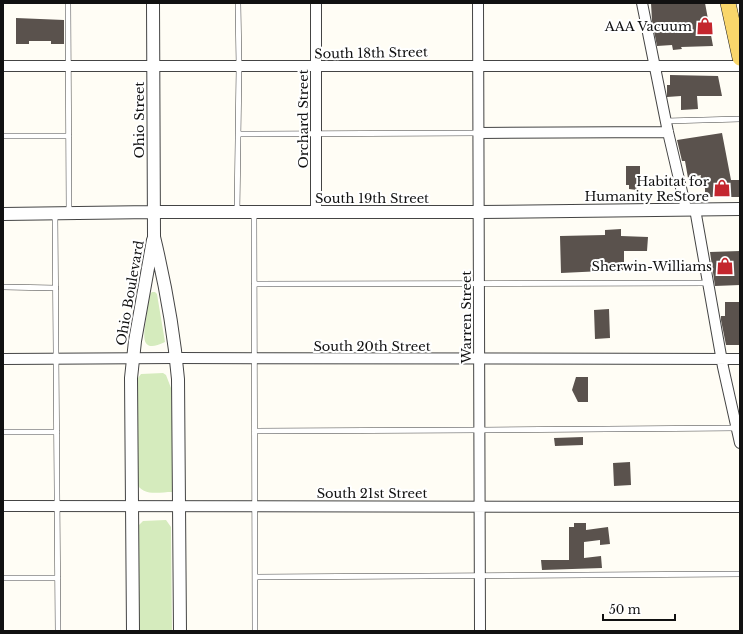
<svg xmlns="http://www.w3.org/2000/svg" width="743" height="634" viewBox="0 0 743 634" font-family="'Libre Baskerville',serif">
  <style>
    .green { fill: #d5ebbd }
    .building { fill: #5a524d }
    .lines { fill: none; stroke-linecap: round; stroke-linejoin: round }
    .service-casing { stroke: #444; stroke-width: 6 }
    .minor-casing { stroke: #444; stroke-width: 12 }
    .tertiary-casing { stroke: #444; stroke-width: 14 }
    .primary-casing { stroke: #222; stroke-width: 16 }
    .service { stroke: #fff; stroke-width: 5 }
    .minor { stroke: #fff; stroke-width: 10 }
    .tertiary { stroke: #fff; stroke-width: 12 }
    .primary { stroke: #f9d66b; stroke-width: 15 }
    .labels { text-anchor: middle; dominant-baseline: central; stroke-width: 4; stroke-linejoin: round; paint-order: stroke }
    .poi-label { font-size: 13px; fill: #111; stroke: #fff; text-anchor: end }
    .street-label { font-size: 13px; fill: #111; stroke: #fff }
  </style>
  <rect width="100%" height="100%" fill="#fffdf5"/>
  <path class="green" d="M 152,292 L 155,292 L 157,294 L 165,342 C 141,354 143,337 146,320 C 147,311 148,303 150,294 Z
    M 163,373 L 166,375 L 171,388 L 174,489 L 172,492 C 159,492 142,497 136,482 L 138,378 L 141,374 Z
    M 166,520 L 171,527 L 172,631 L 138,631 L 138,526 L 143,521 Z"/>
  <path class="building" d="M 651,3 L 705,3 L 713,46 L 681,47 L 682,49 L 673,50 L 672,45 L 657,46 L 652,21 Z
    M 16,18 L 64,20 L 64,44 L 51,44 L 51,41 L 29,41 L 29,44 L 16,44 Z
    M 670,75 L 718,76 L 722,96 L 697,96 L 698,109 L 681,110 L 681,96 L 667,97 L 667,85 L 670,85 Z
    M 722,133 L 731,180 L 740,180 L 740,197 L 705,197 L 705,180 L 700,180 L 701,175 L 688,178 L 685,161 L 682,161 L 677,140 Z
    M 626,166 L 640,166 L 640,186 L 637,185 L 637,190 L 629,189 L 629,185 L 626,185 Z
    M 621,229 L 621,236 L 648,237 L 647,251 L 624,251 L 624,270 L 561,273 L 560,236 L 605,235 L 605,230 Z
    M 740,251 L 740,285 L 715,286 L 710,252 Z
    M 725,302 L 740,302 L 740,345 L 726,345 L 721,320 L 721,316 L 725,316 Z
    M 609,309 L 610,338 L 595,339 L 594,310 Z
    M 576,377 L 588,377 L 588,402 L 578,402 L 572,390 Z
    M 583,437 L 583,445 L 555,446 L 554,438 Z
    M 630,462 L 631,485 L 614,486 L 613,463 Z
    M 574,523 L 586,523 L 586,530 L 608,527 L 610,544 L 600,545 L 600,540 L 584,542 L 584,558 L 601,556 L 602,568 L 542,570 L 541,560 L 569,560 L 569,527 L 574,527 Z"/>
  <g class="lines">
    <g class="service-casing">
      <path id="service" d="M 68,3 L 69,214
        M 666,121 L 740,119
        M 238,134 L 478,133
        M 3,136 L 69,136
        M 237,212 L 239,67 L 238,3
        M 254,213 L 255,631
        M 55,214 L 58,631
        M 254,284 L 708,283
        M 3,287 L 56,288
        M 255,431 L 479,430 L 738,428
        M 3,432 L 57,432
        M 255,577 L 740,574
        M 3,578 L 58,578"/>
    </g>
    <g class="minor-casing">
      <path id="minor" d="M 316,3 L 316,212
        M 478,3 L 480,631
        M 642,3 L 668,132 L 686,209
        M 3,66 C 249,68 494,64 740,66
        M 478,133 L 668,132
        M 695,209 L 723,367 L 740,443
        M 3,359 L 176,358 L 740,359
        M 3,506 L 740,507"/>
    </g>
    <g class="tertiary-casing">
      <path id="tertiary" d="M 153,3 L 154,237 C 165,283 174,332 178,379 L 180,631
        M 3,214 L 153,212 L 479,212 L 740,209
        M 133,631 L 131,378 L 135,341 L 153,240"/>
    </g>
    <g class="primary-casing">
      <path id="primary" d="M 728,3 L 740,58"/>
    </g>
    <use href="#service" class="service"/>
    <use href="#minor" class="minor"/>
    <use href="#tertiary" class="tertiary"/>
    <use href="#primary" class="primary"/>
  </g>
  <defs>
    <g id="shop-bare" transform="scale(1.38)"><path d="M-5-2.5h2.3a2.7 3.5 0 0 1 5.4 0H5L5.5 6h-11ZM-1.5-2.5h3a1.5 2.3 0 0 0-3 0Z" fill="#c4262e" stroke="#fff" stroke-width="2.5" paint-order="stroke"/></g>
  </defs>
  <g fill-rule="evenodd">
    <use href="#shop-bare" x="705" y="26"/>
    <use href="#shop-bare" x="722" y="188"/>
    <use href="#shop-bare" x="725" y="266"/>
  </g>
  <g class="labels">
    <g class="poi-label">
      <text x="692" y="26">AAA Vacuum</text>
      <text x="709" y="181">Habitat for<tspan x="709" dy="15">Humanity ReStore</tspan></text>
      <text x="712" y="266">Sherwin-Williams</text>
    </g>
    <g class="street-label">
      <text transform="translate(371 53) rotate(-1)">South 18th Street</text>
      <text transform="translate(303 119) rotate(-90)">Orchard Street</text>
      <text transform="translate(139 120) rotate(-90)">Ohio Street</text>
      <text x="372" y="198">South 19th Street</text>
      <text transform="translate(130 293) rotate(-80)">Ohio Boulevard</text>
      <text transform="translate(466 317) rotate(-90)">Warren Street</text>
      <text x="372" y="346">South 20th Street</text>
      <text x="372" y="493">South 21st Street</text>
    </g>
  </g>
  <rect width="743" height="634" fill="none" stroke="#111111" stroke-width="8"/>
  <path d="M603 614v6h72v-6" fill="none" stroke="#111111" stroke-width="2"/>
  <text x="609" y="614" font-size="12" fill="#111111" stroke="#ffffff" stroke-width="3" paint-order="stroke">50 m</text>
</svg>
